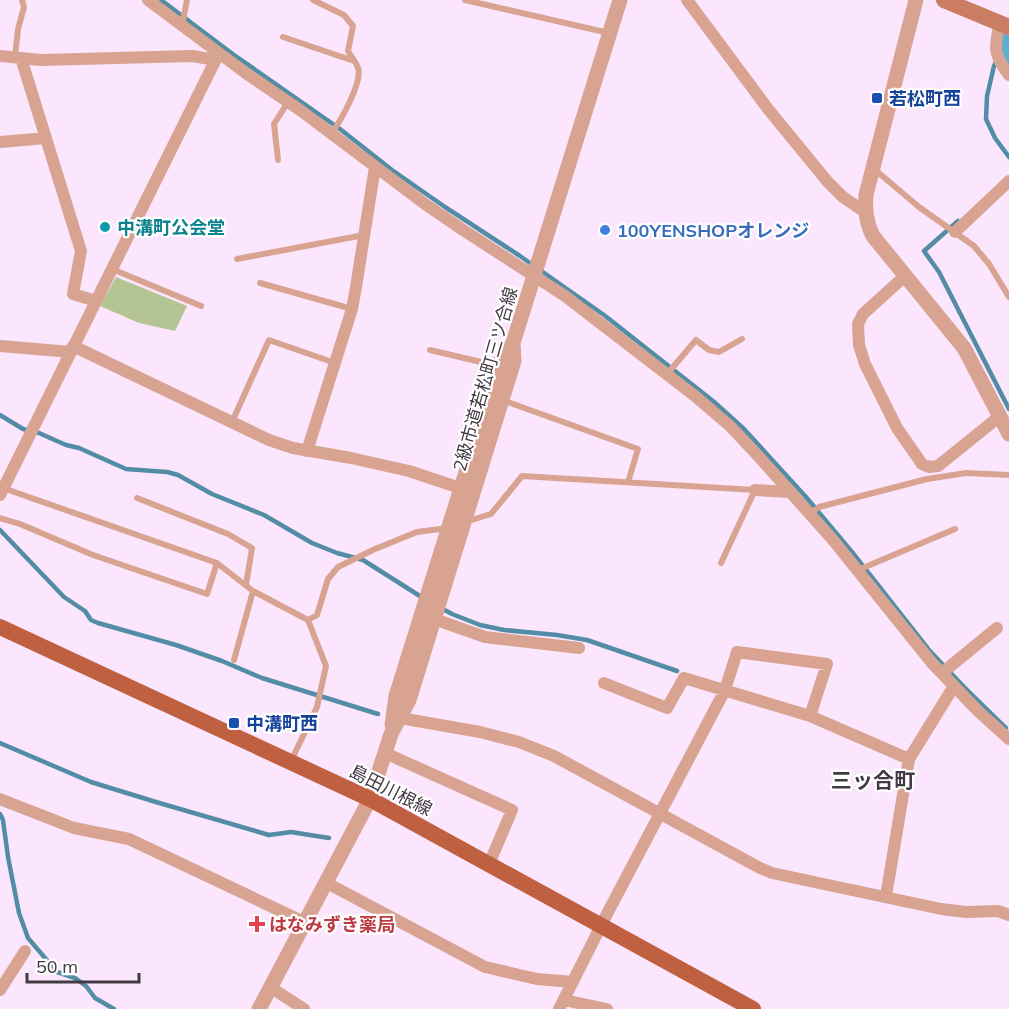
<svg xmlns="http://www.w3.org/2000/svg" width="1009" height="1009" viewBox="0 0 1009 1009" font-family="Mulish,'Noto Sans JP',sans-serif">
  <style>
    .green { fill: #b4c593 }
    .lines { fill: none; stroke-linecap: round; stroke-linejoin: round }
    .stream { stroke: #538da5; stroke-width: 4.5 }
    .river { stroke: #5ab0cf; stroke-width: 27 }
    .service { stroke: #d9a391; stroke-width: 6 }
    .minor { stroke: #d9a391; stroke-width: 12 }
    .tertiary { stroke: #d9a391; stroke-width: 15 }
    .secondary { stroke: #cb7d63; stroke-width: 16 }
    .primary { stroke: #bf6040; stroke-width: 16 }
    .transit-dot { fill: #1a4fb4; stroke: #fff; stroke-width: 2 }
    .culture-dot { fill: #0f9aa8; stroke: #fff; stroke-width: 2 }
    .shop-dot { fill: #3f7fe0; stroke: #fff; stroke-width: 2 }
    .health-dot { fill: #e0444e; stroke: #fff; stroke-width: 2 }
    .labels { text-anchor: middle; dominant-baseline: central; stroke-width: 4.5; stroke-linejoin: round; paint-order: stroke }
    .transit-label { font-size: 18px; font-weight: bold; fill: #164399; stroke: #fff; text-anchor: start }
    .culture-label { font-size: 18px; font-weight: bold; fill: #0d838f; stroke: #fff; text-anchor: start }
    .shop-label { font-size: 18px; font-weight: bold; fill: #366cbe; stroke: #fff; text-anchor: start }
    .street-label { font-size: 18px; fill: #423a43; stroke: #fff }
    .health-label { font-size: 18px; font-weight: bold; fill: #be3a42; stroke: #fff; text-anchor: start }
    .quarter-label { font-size: 21px; font-weight: bold; fill: #423a43; stroke: #fff }
  </style>
  <rect width="100%" height="100%" fill="#fbe6fd"/>
  <path class="green" d="M 116,277 L 187,306 L 175,331 L 139,323 L 100,306 Z"/>
  <g class="lines">
    <path class="stream" d="M 161,0 L 234,55 L 340,129 L 392,170 L 445,207 L 520,256 L 604,315 L 713,401 L 744,429 L 806,497 L 852,552 L 929,650 L 965,688 L 1006,728
      M 1005,44 L 994,66 L 987,96 L 986,119 L 995,138 L 1009,157
      M 958,221 L 924,251 L 939,272 L 1009,409
      M 0,415 L 23,429 L 39,433 L 66,445 L 79,448 L 126,469 L 167,472 L 178,475 L 212,494 L 264,515 L 312,543 L 337,553 L 363,560 L 423,598
      M 0,530 L 64,597 L 85,611 L 91,620 L 98,623 L 176,645 L 222,661 L 262,678 L 378,714
      M 441,608 L 452,614 L 480,625 L 504,630 L 557,635 L 587,640 L 677,671
      M 0,743 L 91,782 L 156,802 L 269,835 L 291,832 L 329,838
      M 0,814 L 3,820 L 8,857 L 19,913 L 28,938 L 57,972 L 75,978 L 86,986 L 95,998 L 114,1009"/>
    <path class="river" d="M 1005,44 L 1006,56 L 1009,61"/>
    <path class="service" d="M 313,0 L 344,15 L 353,26 L 348,51 C 351,56 356,62 358,68 C 363,82 340,122 331,134
      M 465,0 L 609,33
      M 182,25 L 187,0
      M 283,37 L 354,61
      M 15,57 L 18,29 L 24,7 L 22,0
      M 278,160 L 274,124 L 288,102
      M 874,169 L 919,207 L 974,246 L 989,264 L 1009,297
      M 237,259 L 364,235
      M 112,269 L 201,306
      M 260,283 L 352,309
      M 430,350 L 498,366
      M 667,374 L 696,340 L 709,350 L 719,352 L 742,339
      M 502,400 L 638,449 L 628,482
      M 232,422 L 269,340 L 335,363
      M 3,488 L 217,563 L 253,591 L 308,620 L 326,666 L 317,707 L 291,761
      M 137,498 L 228,534 L 252,548 L 246,585
      M 810,514 L 819,507 L 927,479 L 966,473 L 1009,475
      M 0,518 L 20,524 L 93,555 L 207,594 L 217,563
      M 465,522 L 491,514 L 522,476 L 755,490 L 721,563
      M 858,570 L 955,529
      M 308,620 L 317,615 L 328,579 L 338,567 L 375,549 L 417,532 L 448,528
      M 234,660 L 253,591"/>
    <path class="minor" d="M 148,0 L 247,74 L 300,110 L 425,204 L 463,230 L 565,296 L 695,396 L 730,426 L 760,458 L 833,540 L 932,663 L 978,711 L 1009,739
      M 687,0 L 768,109 L 827,181 L 843,197 L 865,212
      M 1000,23 C 994,48 993,54 1009,75
      M 0,56 L 41,60 L 193,56 L 215,60
      M 21,58 L 81,251 L 73,294 L 96,301
      M 0,142 L 46,138
      M 955,232 L 1009,181
      M 905,276 L 863,314 L 858,324 L 859,345 L 865,364 L 897,428 L 922,464 L 929,467 L 938,466 L 1000,416
      M 0,346 L 71,352
      M 73,346 L 269,440 L 293,448 L 351,458 L 409,471 L 469,491
      M 307,451 L 352,309 L 356,287 L 375,167
      M 755,490 L 791,492
      M 0,495 L 219,53
      M 434,619 L 485,637 L 579,648
      M 942,673 L 997,628
      M 604,683 L 667,708 L 684,678 L 810,716 L 909,759
      M 400,718 L 480,732 L 519,742 L 554,756 L 760,868 L 772,873 L 941,909 L 966,912 L 998,911 L 1009,915
      M 385,753 L 512,810 L 489,864
      M 0,799 L 74,828 L 129,839 L 304,922
      M 325,882 L 485,967 L 537,979 L 573,982
      M 886,896 L 909,759 L 954,686
      M 270,987 L 304,1009
      M 0,990 L 25,951
      M 564,1000 L 607,1009
      M 559,1009 L 608,912 L 725,690 L 737,652 L 827,664 L 810,716"/>
    <path class="tertiary" d="M 916,0 L 866,195 C 865,210 866,222 873,236 L 964,348 L 1009,434
      M 392,725 L 396,696 L 501,360 L 513,343
      M 259,1009 L 370,799 L 391,734 L 409,700 L 514,361 L 513,343 L 620,0"/>
    <path class="secondary" d="M 944,0 L 1009,27"/>
    <path class="primary" d="M 0,627 L 370,799 L 753,1009"/>
  </g>
  <g class="transit-dot">
    <rect x="871" y="92" width="12" height="12" rx="3"/>
    <rect x="228" y="717" width="12" height="12" rx="3"/>
  </g>
  <circle class="culture-dot" cx="105" cy="227" r="6"/>
  <circle class="shop-dot" cx="605" cy="230" r="6"/>
  <path class="health-dot" d="M254 915h6v6h6v6h-6v6h-6v-6h-6v-6h6z"/>
  <g class="labels">
    <g class="transit-label">
      <text x="889" y="98">若松町西</text>
      <text x="246" y="723">中溝町西</text>
    </g>
    <g class="culture-label">
      <text x="117" y="227">中溝町公会堂</text>
    </g>
    <g class="shop-label">
      <text x="617" y="230">100YENSHOPオレンジ</text>
    </g>
    <g class="street-label">
      <text transform="translate(485 379) rotate(-74)">2級市道若松町三ツ合線</text>
      <text transform="translate(391 790) rotate(27)">島田川根線</text>
    </g>
    <g class="health-label">
      <text x="269" y="924">はなみずき薬局</text>
    </g>
    <g class="quarter-label">
      <text x="873" y="780">三ッ合町</text>
    </g>
  </g>
  <path d="M27 973v9h112v-9" fill="none" stroke="#423a43" stroke-width="3"/>
  <text x="36" y="973" font-size="18" fill="#423a43" stroke="#ffffff" stroke-width="4.5" paint-order="stroke">50 m</text>
</svg>
